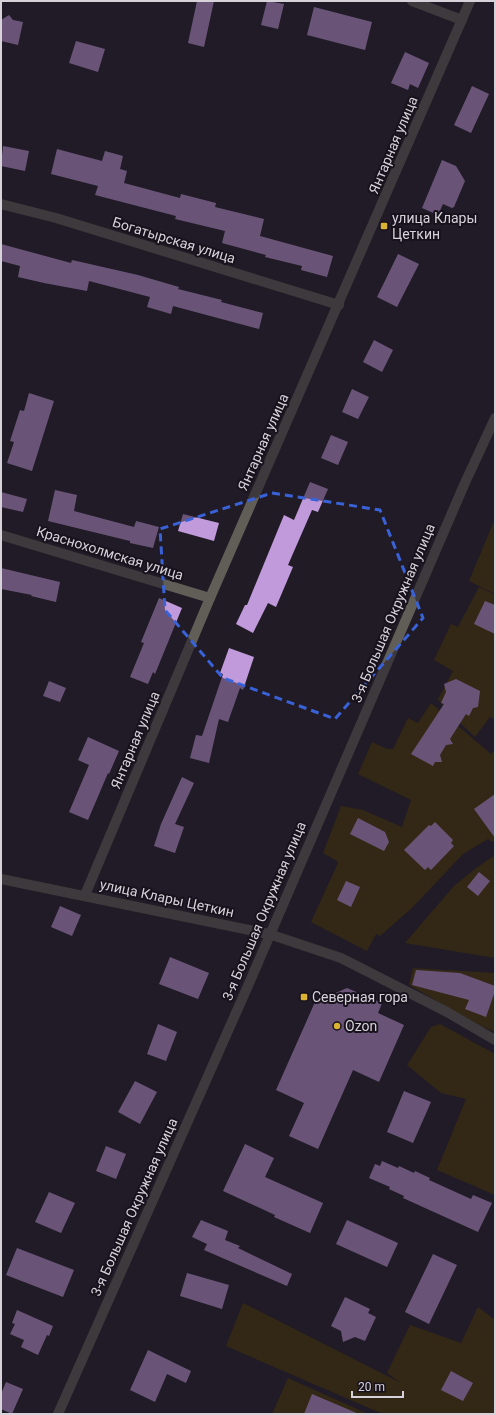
<svg xmlns="http://www.w3.org/2000/svg" width="496" height="1415" viewBox="0 0 496 1415" font-family="Roboto,sans-serif">
  <style>
    .green { fill: #483801 }
    .building { fill: #c19adb }
    .lines { fill: none; stroke-linecap: round; stroke-linejoin: round }
    .minor { stroke: #605e57; stroke-width: 10 }
    .tertiary { stroke: #605e57; stroke-width: 10 }
    .marked { fill: none; stroke: #3962d8; stroke-width: 3; stroke-dasharray: 8 5; stroke-linejoin: round }
    .poi-dot { fill: #dbb333; stroke: #18121d; stroke-width: 1.5 }
    .labels { text-anchor: middle; dominant-baseline: central; stroke-width: 4; stroke-linejoin: round; paint-order: stroke }
    .street-label { font-size: 14px; fill: #d7d2da; stroke: #18121d }
    .poi-label { font-size: 14px; fill: #d7d2da; stroke: #18121d; text-anchor: start }
  </style>
  <rect width="100%" height="100%" fill="#211b26"/>
  <path class="green" d="M 495,519 L 495,594 L 469,581 Z
    M 479,587 L 495,595 L 495,720 L 490,717 L 475,737 L 447,711 L 438,699 L 453,671 L 434,660 L 451,624 L 458,627 Z
    M 431,703 L 491,754 L 495,750 L 495,840 L 492,842 L 488,839 L 463,854 L 413,907 L 380,936 L 376,934 L 367,951 L 311,922 L 338,863 L 337,861 L 323,853 L 341,806 L 363,810 L 402,827 L 411,800 L 358,774 L 372,742 L 387,749 L 393,749 L 408,718 L 418,723 Z
    M 495,855 L 495,958 L 405,943 L 454,886 L 475,869 Z
    M 413,968 L 495,973 L 495,1032 L 479,1025 L 409,985 Z
    M 440,1024 L 495,1054 L 495,1195 L 437,1170 L 466,1099 L 441,1093 L 407,1065 L 431,1027 Z
    M 243,1303 L 401,1383 L 387,1373 L 410,1325 L 461,1343 L 478,1307 L 495,1320 L 495,1414 L 383,1414 L 226,1346 Z
    M 288,1378 L 368,1414 L 272,1414 Z"/>
  <path class="building" d="M 197,1 L 214,1 L 204,47 L 188,43 Z
    M 267,1 L 284,4 L 278,29 L 261,25 Z
    M 314,7 L 372,22 L 365,50 L 307,35 Z
    M 9,15 L 13,20 L 23,22 L 18,45 L 1,41 L 1,20 Z
    M 76,41 L 105,49 L 98,72 L 69,63 Z
    M 405,52 L 429,63 L 418,88 L 410,84 L 408,90 L 391,83 Z
    M 472,86 L 489,94 L 471,133 L 454,125 Z
    M 3,146 L 29,151 L 25,171 L 1,166 Z
    M 57,149 L 102,161 L 105,151 L 123,156 L 120,169 L 127,171 L 124,183 L 180,198 L 181,194 L 216,203 L 215,207 L 264,219 L 260,236 L 333,256 L 327,277 L 301,270 L 302,266 L 265,257 L 266,255 L 222,243 L 225,231 L 175,219 L 176,216 L 95,195 L 98,186 L 51,174 Z
    M 442,160 L 456,166 L 465,181 L 454,207 L 452,208 L 443,204 L 438,215 L 422,208 Z
    M 1,244 L 71,263 L 72,260 L 138,275 L 179,287 L 178,289 L 222,300 L 221,302 L 263,313 L 259,329 L 173,306 L 171,314 L 147,307 L 150,297 L 89,281 L 87,291 L 44,283 L 18,277 L 20,266 L 1,261 Z
    M 398,254 L 419,264 L 397,307 L 377,297 Z
    M 374,340 L 393,350 L 382,372 L 363,362 Z
    M 352,389 L 369,397 L 358,419 L 342,412 Z
    M 29,393 L 54,401 L 32,471 L 7,463 L 14,442 L 10,441 L 20,410 L 24,411 Z
    M 331,435 L 348,442 L 338,465 L 321,458 Z
    M 310,482 L 328,489 L 318,512 L 312,510 L 288,565 L 293,567 L 276,607 L 268,603 L 253,633 L 236,624 L 245,605 L 247,605 L 284,515 L 294,520 Z
    M 55,490 L 77,495 L 74,511 L 134,527 L 136,521 L 159,527 L 153,548 L 130,543 L 130,541 L 48,521 Z
    M 1,492 L 27,499 L 23,512 L 1,507 Z
    M 183,514 L 219,523 L 214,541 L 178,531 Z
    M 1,568 L 60,582 L 56,602 L 31,596 L 32,595 L 1,589 Z
    M 159,598 L 182,608 L 155,674 L 153,672 L 148,684 L 130,677 L 144,643 L 141,642 Z
    M 485,601 L 495,605 L 495,634 L 474,624 Z
    M 229,648 L 254,657 L 243,690 L 240,688 L 228,722 L 219,719 L 209,763 L 190,758 L 196,735 L 202,736 L 223,674 L 220,673 Z
    M 456,679 L 480,691 L 478,707 L 473,708 L 469,716 L 466,714 L 450,739 L 453,744 L 446,745 L 440,755 L 442,762 L 435,762 L 433,766 L 411,754 L 444,704 L 441,703 L 446,692 L 444,684 Z
    M 49,681 L 66,688 L 60,702 L 43,696 Z
    M 88,737 L 119,751 L 109,774 L 108,773 L 88,820 L 69,812 L 89,765 L 78,760 Z
    M 182,777 L 194,783 L 175,824 L 184,827 L 175,853 L 154,846 L 161,824 Z
    M 495,794 L 495,838 L 474,809 Z
    M 358,818 L 385,832 L 389,842 L 384,851 L 350,834 Z
    M 435,822 L 453,840 L 451,843 L 454,846 L 431,870 L 428,867 L 425,870 L 404,850 L 429,825 L 431,826 Z
    M 479,872 L 490,881 L 478,896 L 467,887 Z
    M 346,881 L 360,887 L 351,907 L 337,900 Z
    M 60,906 L 81,915 L 72,936 L 51,927 Z
    M 170,957 L 209,973 L 198,999 L 159,984 Z
    M 416,970 L 460,973 L 495,986 L 495,991 L 486,1017 L 465,1009 L 469,1000 L 412,985 Z
    M 347,988 L 382,1003 L 378,1013 L 404,1025 L 379,1082 L 353,1070 L 318,1149 L 289,1136 L 304,1103 L 276,1090 L 315,1002 Z
    M 158,1024 L 177,1032 L 166,1061 L 147,1054 Z
    M 135,1081 L 157,1092 L 140,1124 L 118,1112 Z
    M 404,1091 L 431,1102 L 413,1143 L 387,1132 Z
    M 245,1144 L 274,1158 L 265,1177 L 323,1203 L 310,1233 L 274,1217 L 275,1215 L 223,1191 Z
    M 106,1146 L 126,1154 L 116,1179 L 96,1171 Z
    M 382,1161 L 398,1168 L 399,1166 L 414,1173 L 415,1171 L 430,1178 L 429,1180 L 471,1199 L 473,1195 L 492,1203 L 478,1232 L 403,1198 L 404,1196 L 389,1189 L 390,1187 L 369,1178 L 375,1164 L 380,1166 Z
    M 49,1192 L 75,1203 L 61,1233 L 35,1222 Z
    M 201,1220 L 228,1231 L 225,1240 L 240,1246 L 238,1248 L 292,1274 L 287,1286 L 204,1250 L 207,1244 L 192,1237 Z
    M 347,1220 L 398,1243 L 387,1267 L 336,1244 Z
    M 17,1248 L 74,1270 L 63,1297 L 6,1275 Z
    M 433,1254 L 457,1265 L 429,1324 L 405,1312 Z
    M 187,1273 L 229,1285 L 222,1309 L 180,1296 Z
    M 345,1297 L 370,1309 L 368,1313 L 376,1317 L 365,1341 L 355,1337 L 343,1342 L 341,1331 L 331,1326 Z
    M 17,1310 L 53,1326 L 49,1336 L 47,1335 L 38,1355 L 21,1347 L 24,1340 L 10,1334 L 15,1324 L 12,1323 Z
    M 148,1350 L 191,1371 L 186,1383 L 167,1374 L 155,1402 L 130,1390 Z
    M 451,1371 L 473,1383 L 463,1401 L 441,1390 Z
    M 6,1382 L 23,1389 L 12,1414 L 1,1409 L 1,1394 Z
    M 312,1394 L 359,1414 L 304,1414 Z"/>
  <g class="lines">
    <path class="minor" d="M 412,1 L 462,20
      M 1,535 L 210,598
      M 269,934 L 341,958 L 447,1012 L 495,1040"/>
    <path class="tertiary" d="M 1,204 L 56,218 L 339,305
      M 1,879 L 269,934
      M 85,895 L 210,598 L 470,1
      M 58,1414 L 247,988 L 464,485 L 495,418"/>
  </g>
  <path d="M0 0H496V1415H0ZM 272,493 L 380,510 L 423,618 L 335,719 L 223,678 L 165,610 L 160,529 Z" fill="#211b26" fill-opacity=".55" fill-rule="evenodd"/>
  <path class="marked" d="M 272,493 L 380,510 L 423,618 L 335,719 L 223,678 L 165,610 L 160,529 Z"/>
  <g class="poi-dot">
    <rect x="380" y="222" width="8" height="8" rx="2"/>
    <rect x="300" y="993" width="8" height="8" rx="2"/>
    <circle cx="337" cy="1026" r="4"/>
  </g>
  <g class="labels">
    <g class="street-label">
      <text transform="translate(393 145) rotate(-67)">Янтарная улица</text>
      <text transform="translate(174 240) rotate(17)">Богатырская улица</text>
      <text transform="translate(263 442) rotate(-66)">Янтарная улица</text>
      <text transform="translate(110 553) rotate(17)">Краснохолмская улица</text>
      <text transform="translate(393 613) rotate(-67)">3-я Большая Окружная улица</text>
      <text transform="translate(135 740) rotate(-67)">Янтарная улица</text>
      <text transform="translate(167 898) rotate(12)">улица Клары Цеткин</text>
      <text transform="translate(264 911) rotate(-67)">3-я Большая Окружная улица</text>
      <text transform="translate(134 1207) rotate(-66)">3-я Большая Окружная улица</text>
    </g>
    <g class="poi-label">
      <text x="392" y="218">улица Клары<tspan x="392" dy="16">Цеткин</tspan></text>
      <text x="312" y="997">Северная гора</text>
      <text x="345" y="1026">Ozon</text>
    </g>
  </g>
  <rect width="496" height="1415" fill="none" stroke="#d7d2da" stroke-width="4"/>
  <path d="M352 1391v6h51v-6" fill="none" stroke="#d7d2da" stroke-width="2"/>
  <text x="358" y="1391" font-size="12" fill="#d7d2da" stroke="#18121d" stroke-width="3" paint-order="stroke">20 m</text>
</svg>
